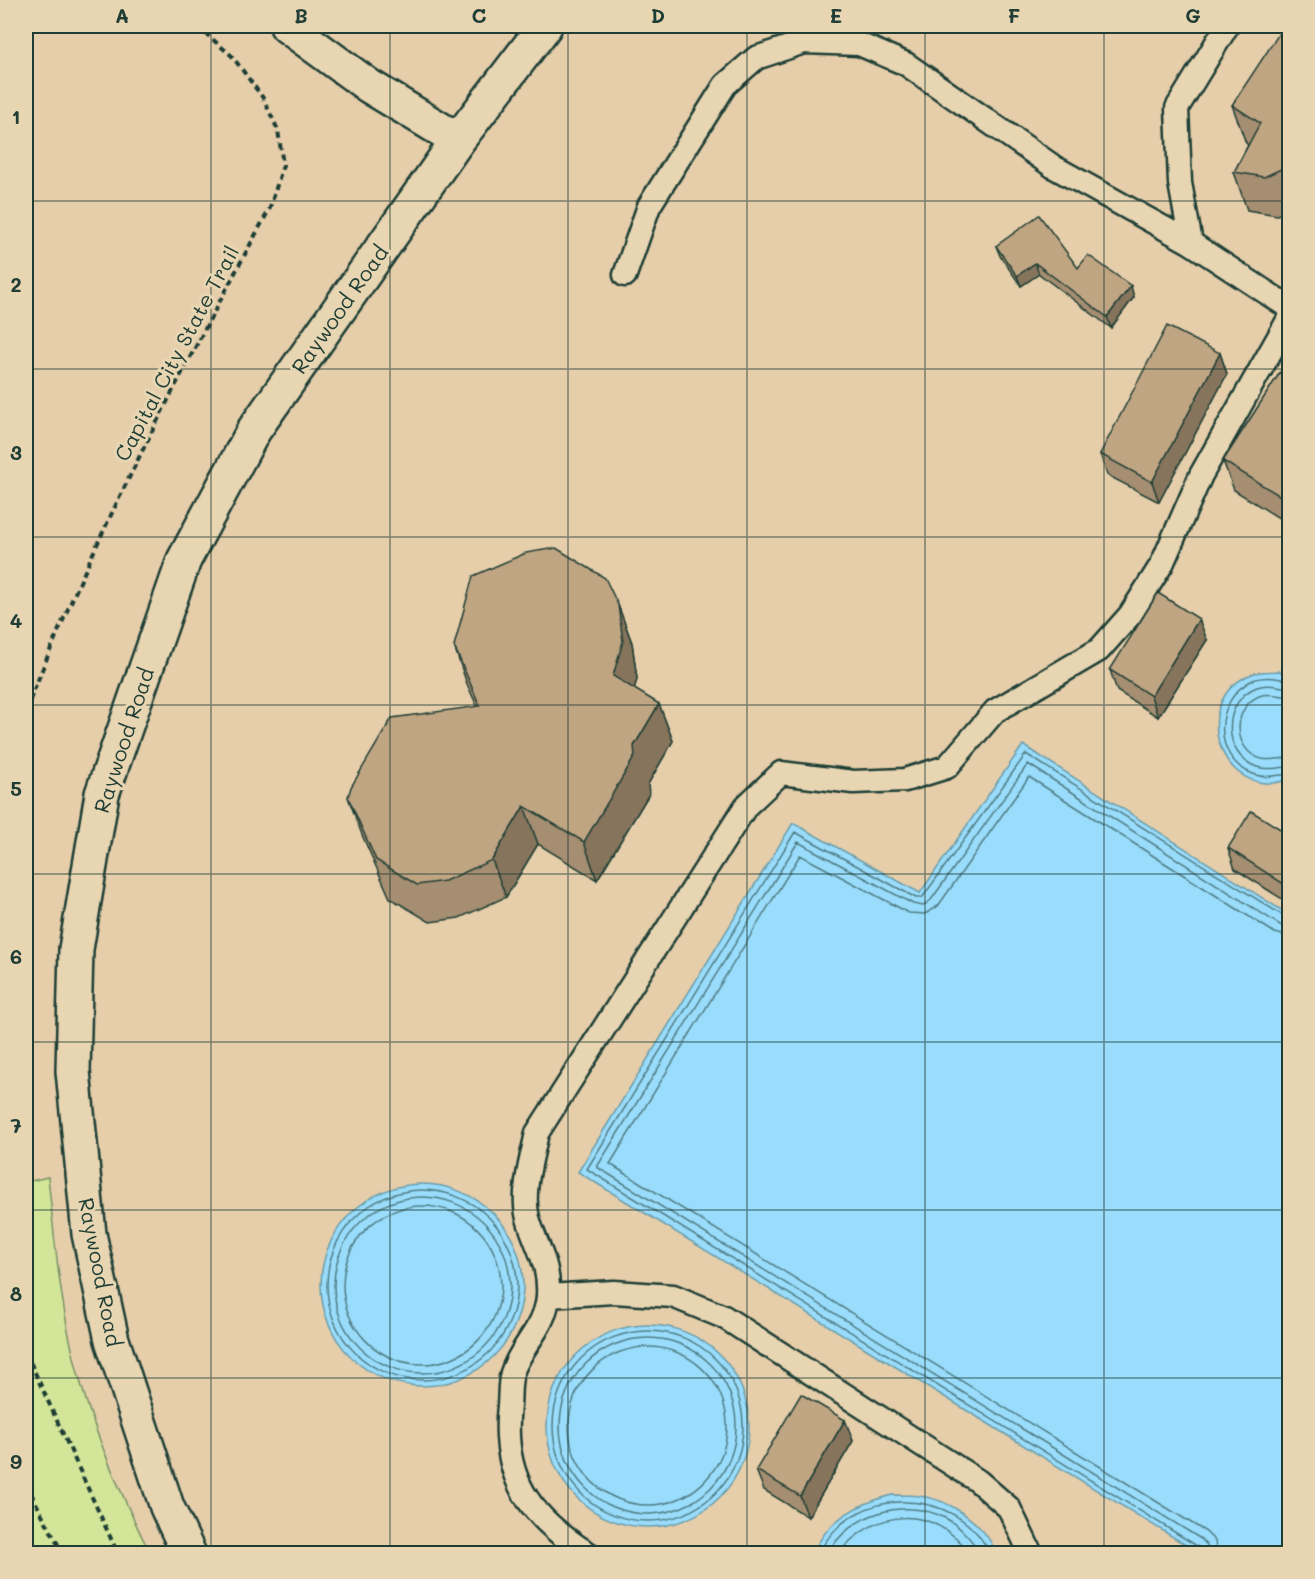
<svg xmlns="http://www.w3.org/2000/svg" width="1315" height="1579" viewBox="0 0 1315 1579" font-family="Mali,sans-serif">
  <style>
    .green { fill: #d2e599; stroke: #789166; stroke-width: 1.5 }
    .water { fill: #99dcfb; stroke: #689cab; stroke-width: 1.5 }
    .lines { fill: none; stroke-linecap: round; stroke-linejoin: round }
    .shore { stroke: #507d84; stroke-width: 1.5 }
    .service-casing { stroke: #1f3d34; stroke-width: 27 }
    .tertiary-casing { stroke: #1f3d34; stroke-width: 38 }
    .path { stroke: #1f3d34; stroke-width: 4; stroke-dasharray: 6 4.5; stroke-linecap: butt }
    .service { stroke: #e8d6b3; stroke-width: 22 }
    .tertiary { stroke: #e8d6b3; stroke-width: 33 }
    .wall { fill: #a58e71; stroke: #1f3d34; stroke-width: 1.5 }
    .shaded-wall { fill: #86745c; stroke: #1f3d34; stroke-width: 1.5 }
    .building { fill: #c0a583; stroke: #1f3d34; stroke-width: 1.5 }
    .grid { fill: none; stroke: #1f3d34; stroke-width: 1.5; stroke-opacity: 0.55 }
    .labels { text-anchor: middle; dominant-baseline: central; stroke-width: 6; stroke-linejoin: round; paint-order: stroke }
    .street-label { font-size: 21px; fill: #1f3d34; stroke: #e8d6b3 }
    .neatline { fill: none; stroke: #1f3d34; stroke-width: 2 }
    .grid-label { font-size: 20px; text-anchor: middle; font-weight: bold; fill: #1f3d34 }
  </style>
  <rect width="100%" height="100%" fill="#e6ceaa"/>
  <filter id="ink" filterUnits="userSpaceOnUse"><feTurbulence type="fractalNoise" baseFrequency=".0167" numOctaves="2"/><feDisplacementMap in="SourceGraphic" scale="12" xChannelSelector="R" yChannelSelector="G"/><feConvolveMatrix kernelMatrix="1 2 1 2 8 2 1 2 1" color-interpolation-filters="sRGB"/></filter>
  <g filter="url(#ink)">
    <path class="green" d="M 48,1177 C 54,1234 59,1292 72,1349 C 87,1417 119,1491 150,1553 L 26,1553 L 26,1182 Z"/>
    <path class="water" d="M 1279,671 L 1289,675 L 1289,779 C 1222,805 1185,700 1252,674 C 1260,671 1271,672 1279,671 Z
      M 1023,745 L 1289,915 L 1289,1553 L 1199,1553 L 578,1172 L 793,823 L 920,893 Z
      M321 1285a101 101 0 1 1 202 0a101 101 0 1 1-202 0Z
      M547 1426a101 101 0 1 1 202 0a101 101 0 1 1-202 0Z
      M 892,1495 C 901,1495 911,1495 920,1496 C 950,1499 986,1525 996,1553 L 813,1553 C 828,1519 857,1504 892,1495 Z"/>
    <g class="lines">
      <path class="shore" d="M 1290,680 C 1278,679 1265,675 1253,680 C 1214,698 1211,758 1253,774 C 1265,779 1278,775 1290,774
        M 1290,688 C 1279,687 1268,683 1257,687 C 1222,700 1221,755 1257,767 C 1269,771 1278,767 1290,767
        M 1290,697 C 1280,696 1272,693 1262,695 C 1232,704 1231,751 1262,759 C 1272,761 1280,758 1290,758
        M327 1285a95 95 0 1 1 190 0a95 95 0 1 1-190 0Z
        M334 1285a88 88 0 1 1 176 0a88 88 0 1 1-176 0Z
        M343 1285a79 79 0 1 1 158 0a79 79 0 1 1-158 0Z
        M553 1426a95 95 0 1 1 190 0a95 95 0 1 1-190 0Z
        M560 1426a88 88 0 1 1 176 0a88 88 0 1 1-176 0Z
        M569 1426a79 79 0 1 1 158 0a79 79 0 1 1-158 0Z
        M 819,1554 C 850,1484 959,1485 990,1554
        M 828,1554 C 849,1513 905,1497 945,1518 C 961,1526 971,1540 982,1554
        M 838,1554 C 876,1507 933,1504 971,1554
        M 1201,1554 L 1197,1546 L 587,1169 L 795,832 L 916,898 L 922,898 L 1026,754 L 1290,920
        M 1208,1554 L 1207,1545 L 1201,1539 L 597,1167 L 798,842 L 913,904 L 923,906 L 931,900 L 1028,764 L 1280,925 L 1290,928
        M 1217,1554 L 1215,1541 L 1206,1532 L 610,1164 L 800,855 L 909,913 L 925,914 L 938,906 L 1029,777 L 1275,933 L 1290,937"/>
      <g class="service-casing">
        <path id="service" d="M 1227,26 L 1177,108 L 1180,183 L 1191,243 L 1290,308
          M 625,275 L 649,206 L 725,85 L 756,58 L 804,42 L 859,44 L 906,64 L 1054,167 L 1191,243
          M 548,1296 L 614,1292 L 673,1296 L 724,1317 L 978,1481 L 1009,1508 L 1031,1554
          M 589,1554 C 529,1517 501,1477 509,1405 C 510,1395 509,1383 512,1373 C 521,1345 546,1327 548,1296 C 550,1263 536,1247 528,1218 C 521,1193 532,1157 537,1133 L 746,806 L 781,773 L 853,782 L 905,780 L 947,767 L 995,711 L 1099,650 L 1130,615 L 1162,564 L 1201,475 L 1290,317"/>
      </g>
      <g class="tertiary-casing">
        <path id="tertiary" d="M 287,26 L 369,86 L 458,140
          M 189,1554 L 167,1507 L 112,1340 L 89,1234 L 73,1071 L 76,949 L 102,794 L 184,560 L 254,430 L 458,140 L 545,26"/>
      </g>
      <path class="path" d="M 26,710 C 94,536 181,372 270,208 L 283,165 L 278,130 L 263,98 L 232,56 L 197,26
        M 26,1353 L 118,1554
        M 26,1484 L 63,1554"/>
      <use href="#service" class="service"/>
      <use href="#tertiary" class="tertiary"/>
    </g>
    <path class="wall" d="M 1290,26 L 1290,209 L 1277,215 L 1247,210 L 1234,172 L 1248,145 L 1246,143 L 1232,105 Z
      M 996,246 L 1078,268 L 1134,297 L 1111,328 L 1039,274 L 1021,286 L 1000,256 Z
      M 1220,353 L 1227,374 L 1159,502 L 1107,475 L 1100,454 Z
      M 1290,357 L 1290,525 L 1234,490 L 1223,461 Z
      M 618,605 L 632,643 L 637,679 L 634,689 L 659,704 L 673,741 L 648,784 L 649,794 L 597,880 L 538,844 L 506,897 L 459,918 L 430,922 L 390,898 L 362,835 L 348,797 L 477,706 L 467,684 L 454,646 Z
      M 1207,640 L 1158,717 L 1117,691 L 1110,670 Z
      M 1290,835 L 1290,904 L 1235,869 L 1228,848 Z
      M 845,1420 L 853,1441 L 808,1517 L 764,1490 L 756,1470 Z"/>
    <path class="shaded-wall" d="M 1035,263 L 1039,274 L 1021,286 L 1017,276 Z
      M 1131,286 L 1134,297 L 1111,328 L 1107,317 Z
      M 1220,353 L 1227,374 L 1159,502 L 1152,482 Z
      M 618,605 L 632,643 L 637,679 L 627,714 L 613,676 Z
      M 1199,619 L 1207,640 L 1158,717 L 1151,696 Z
      M 659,704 L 673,741 L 648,784 L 649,794 L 597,880 L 584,842 L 634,746 Z
      M 524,806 L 538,844 L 506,897 L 492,860 Z
      M 845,1420 L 853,1441 L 808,1517 L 800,1496 Z"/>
    <path class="building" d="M 1284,26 L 1290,26 L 1290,170 L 1285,167 L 1264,177 L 1234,172 L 1260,123 L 1232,105 Z
      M 1039,215 L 1078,268 L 1088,255 L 1131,286 L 1107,317 L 1035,263 L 1017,276 L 996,246 Z
      M 1167,326 L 1220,353 L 1152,482 L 1100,454 Z
      M 1290,357 L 1290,502 L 1223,461 Z
      M 556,548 L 605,578 L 618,605 L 623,641 L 613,676 L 659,704 L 634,746 L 635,756 L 584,842 L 524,806 L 492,860 L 445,881 L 417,885 L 376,860 L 348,797 L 351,787 L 392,718 L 480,706 L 454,646 L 473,576 L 526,553 Z
      M 1290,548 L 1290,581 L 1288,553 Z
      M 1158,593 L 1199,619 L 1151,696 L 1110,670 Z
      M 1251,811 L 1290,835 L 1290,888 L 1228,848 Z
      M 801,1394 L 845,1420 L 800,1496 L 756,1470 Z"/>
  </g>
  <path class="grid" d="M 211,26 L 211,1554M 390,26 L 390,1554M 568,26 L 568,1554M 747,26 L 747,1554M 925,26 L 925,1554M 1104,26 L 1104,1554M 26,201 L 1290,201M 26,369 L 1290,369M 26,537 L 1290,537M 26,705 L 1290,705M 26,874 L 1290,874M 26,1042 L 1290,1042M 26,1210 L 1290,1210M 26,1378 L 1290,1378"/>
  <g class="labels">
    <g class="street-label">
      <text transform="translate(339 309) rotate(-55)">Raywood Road</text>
      <text transform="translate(176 353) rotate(-62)">Capital City State Trail</text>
      <text transform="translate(123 740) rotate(-72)">Raywood Road</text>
      <text transform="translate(101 1272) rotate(79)">Raywood Road</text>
    </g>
  </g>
  <rect width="1315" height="1579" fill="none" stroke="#e8d6b3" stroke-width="66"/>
  <rect x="33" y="33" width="1249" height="1513" class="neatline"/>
  <g class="grid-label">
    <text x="122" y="23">A</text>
    <text x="301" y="23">B</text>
    <text x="479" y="23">C</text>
    <text x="658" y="23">D</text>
    <text x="836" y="23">E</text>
    <text x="1014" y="23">F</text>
    <text x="1193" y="23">G</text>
    <text x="16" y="124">1</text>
    <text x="16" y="292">2</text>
    <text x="16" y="460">3</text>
    <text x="16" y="628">4</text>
    <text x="16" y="796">5</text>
    <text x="16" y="964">6</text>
    <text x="16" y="1133">7</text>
    <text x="16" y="1301">8</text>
    <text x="16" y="1469">9</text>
  </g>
</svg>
